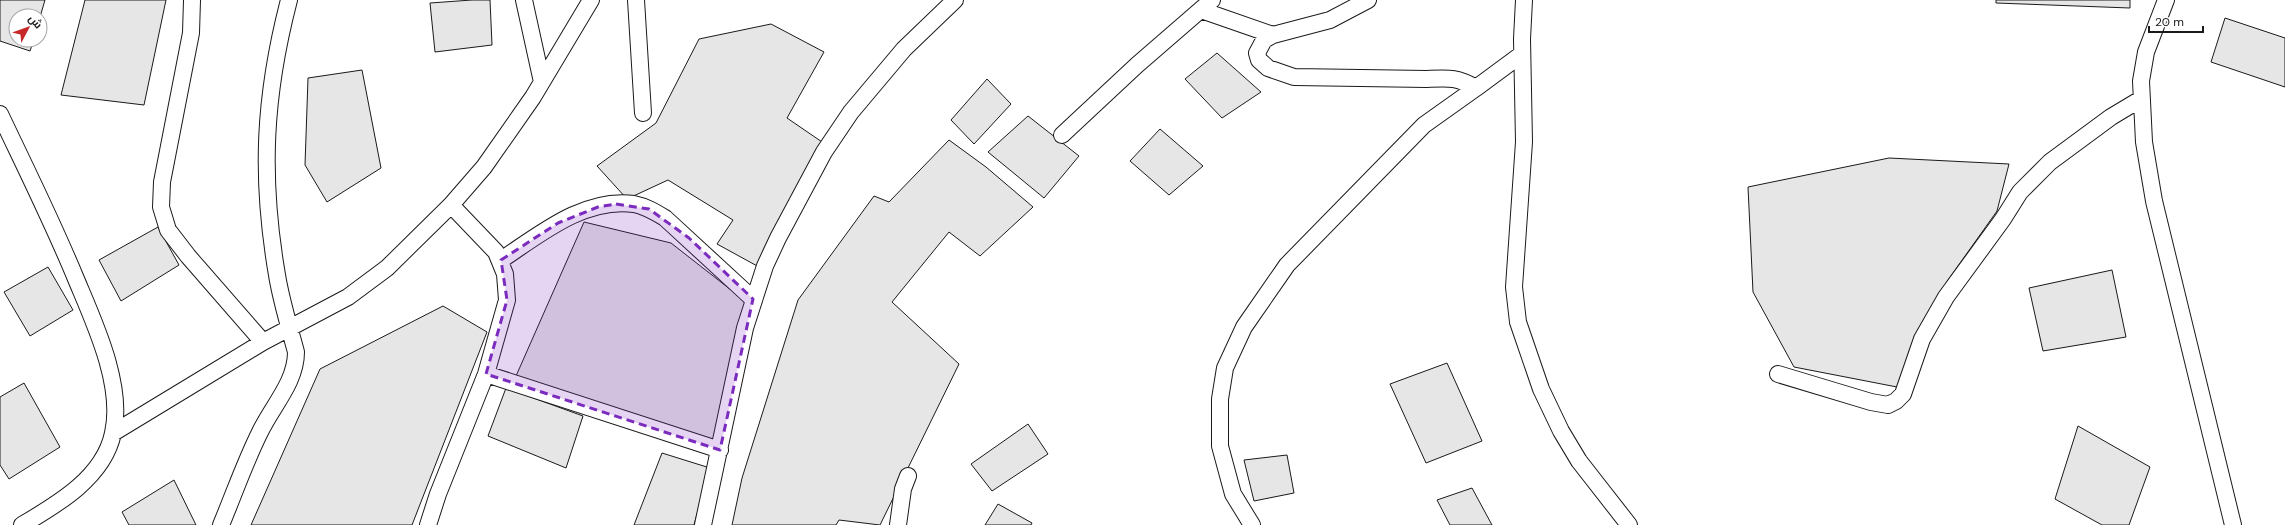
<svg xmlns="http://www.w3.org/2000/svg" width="2285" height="525" viewBox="0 0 2285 525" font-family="'DM Sans',Cairo,sans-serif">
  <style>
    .building { fill: #e6e6e6; stroke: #1a1a1a }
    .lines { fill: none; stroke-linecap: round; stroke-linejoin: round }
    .minor-casing { stroke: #1a1a1a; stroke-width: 18 }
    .minor { stroke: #fff; stroke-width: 16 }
    .marked { fill: #7b2cbf; fill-opacity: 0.2; stroke: #7b2cbf; stroke-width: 3; stroke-dasharray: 8 5; stroke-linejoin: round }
  </style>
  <rect width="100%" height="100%" fill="#fff"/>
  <path class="building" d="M 0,0 L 45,0 L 40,17 L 16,16 L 16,40 L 34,40 L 30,51 L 0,41 Z
    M 85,0 L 166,0 L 144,105 L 61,95 Z
    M 472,0 L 490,0 L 492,45 L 435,52 L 430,3 Z
    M 1996,0 L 2130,0 L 2130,8 L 1996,3 Z
    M 2225,18 L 2285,38 L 2285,87 L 2211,62 Z
    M 771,24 L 824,52 L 787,118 L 825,144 L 759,267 L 717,244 L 733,220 L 668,180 L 627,199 L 597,166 L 656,123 L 699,39 Z
    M 1217,53 L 1261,92 L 1222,118 L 1185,79 Z
    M 362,70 L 381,168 L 327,202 L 305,165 L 308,78 Z
    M 987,79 L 1011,104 L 974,144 L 951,120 Z
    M 1028,116 L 1079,156 L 1044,198 L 988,152 Z
    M 1160,129 L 1203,166 L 1169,195 L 1130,161 Z
    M 949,140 L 986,167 L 1033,207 L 980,256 L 949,232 L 892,302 L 959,364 L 880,525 L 839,520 L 836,525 L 732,525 L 742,478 L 798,300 L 874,196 L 889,202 Z
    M 1889,158 L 2009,164 L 1997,211 L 1948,280 L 1897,387 L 1794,367 L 1753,292 L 1748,187 Z
    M 584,222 L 671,243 L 740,297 L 746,305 L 718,443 L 516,376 Z
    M 158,227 L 179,265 L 121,301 L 99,260 Z
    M 48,267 L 73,310 L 30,336 L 4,292 Z
    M 2112,270 L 2126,337 L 2043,351 L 2029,288 Z
    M 443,306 L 487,332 L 412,525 L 251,525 L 320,369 Z
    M 1447,363 L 1482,441 L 1426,463 L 1390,384 Z
    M 24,383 L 60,447 L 9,479 L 0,465 L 0,397 Z
    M 506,388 L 583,416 L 566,468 L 488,436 Z
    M 1028,424 L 1048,454 L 992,491 L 971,464 Z
    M 2078,426 L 2150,467 L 2129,525 L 2102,525 L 2055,499 Z
    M 662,453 L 710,468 L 694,525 L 634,525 Z
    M 1287,455 L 1294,493 L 1254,501 L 1244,460 Z
    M 174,480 L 196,525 L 129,525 L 122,512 Z
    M 1472,488 L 1492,525 L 1450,525 L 1437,500 Z
    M 998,504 L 1032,523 L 1031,525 L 985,525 Z"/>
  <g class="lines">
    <g class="minor-casing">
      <path id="minor" d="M 192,0 L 191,33 L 162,182 L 161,207 L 168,230 L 188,256 L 263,342
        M 524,0 L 542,82
        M 636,0 L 643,113
        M 1368,0 L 1330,20 L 1273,35 L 1264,40 L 1257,53 L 1259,60 L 1268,68 L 1294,77 L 1427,79 C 1449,78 1457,77 1476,88 L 1522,54
        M 1524,0 L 1522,39 L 1524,142 L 1514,287 L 1518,322 L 1541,389 L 1561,431 L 1579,461 L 1629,525
        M 2166,0 L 2146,52 L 2141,81 L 2144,142 L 2154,201 L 2233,525
        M 1201,10 L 1273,35
        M 0,114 C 26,169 53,223 76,279 C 94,322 124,385 113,433 C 104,477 58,504 22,525
        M 1062,135 L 1137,65 L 1212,0
        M 501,260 C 539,235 584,197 634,204 C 645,206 655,212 665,218 L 753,299
        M 486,374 L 720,450
        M 1778,374 L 1871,402 L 1888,405 L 1896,401 L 1903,394 L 1922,339 L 1946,297 L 2003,219 L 2020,192 L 2050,162 L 2111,117 L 2141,99
        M 113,433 L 263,342 L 348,297 L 387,268 L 451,205 L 484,167 L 533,97 L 591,0
        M 221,525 C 234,494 245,462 260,432 C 273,405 296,382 296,352 C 289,326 281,300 277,275 C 260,176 264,96 289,0
        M 428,525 L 438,494 L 486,374 L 507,300 L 505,274 L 496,252 L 451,205
        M 703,525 L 745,328 L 765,266 L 778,238 L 824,152 L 851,112 L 904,49 L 955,0
        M 898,525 L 903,489 L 908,476
        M 1252,525 L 1233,494 L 1220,446 L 1220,399 L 1225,368 L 1244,327 L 1287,265 L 1424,125 L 1476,88"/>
    </g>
    <use href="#minor" class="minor"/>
  </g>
  <path class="marked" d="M 616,204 L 649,209 L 689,238 L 753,299 L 720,450 L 486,374 L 507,300 L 501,260 L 558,223 L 598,207 Z"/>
  <g transform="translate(28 28) rotate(49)"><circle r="19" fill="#ffffff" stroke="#a3a3a3"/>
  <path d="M0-3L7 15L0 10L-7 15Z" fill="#c62828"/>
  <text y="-6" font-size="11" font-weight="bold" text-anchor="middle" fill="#1a1a1a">ش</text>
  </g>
  <path d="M2149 26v6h54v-6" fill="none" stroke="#1a1a1a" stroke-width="2"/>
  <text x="2155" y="26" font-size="12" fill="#1a1a1a" stroke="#ffffff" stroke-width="3" paint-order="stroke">20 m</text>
</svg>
